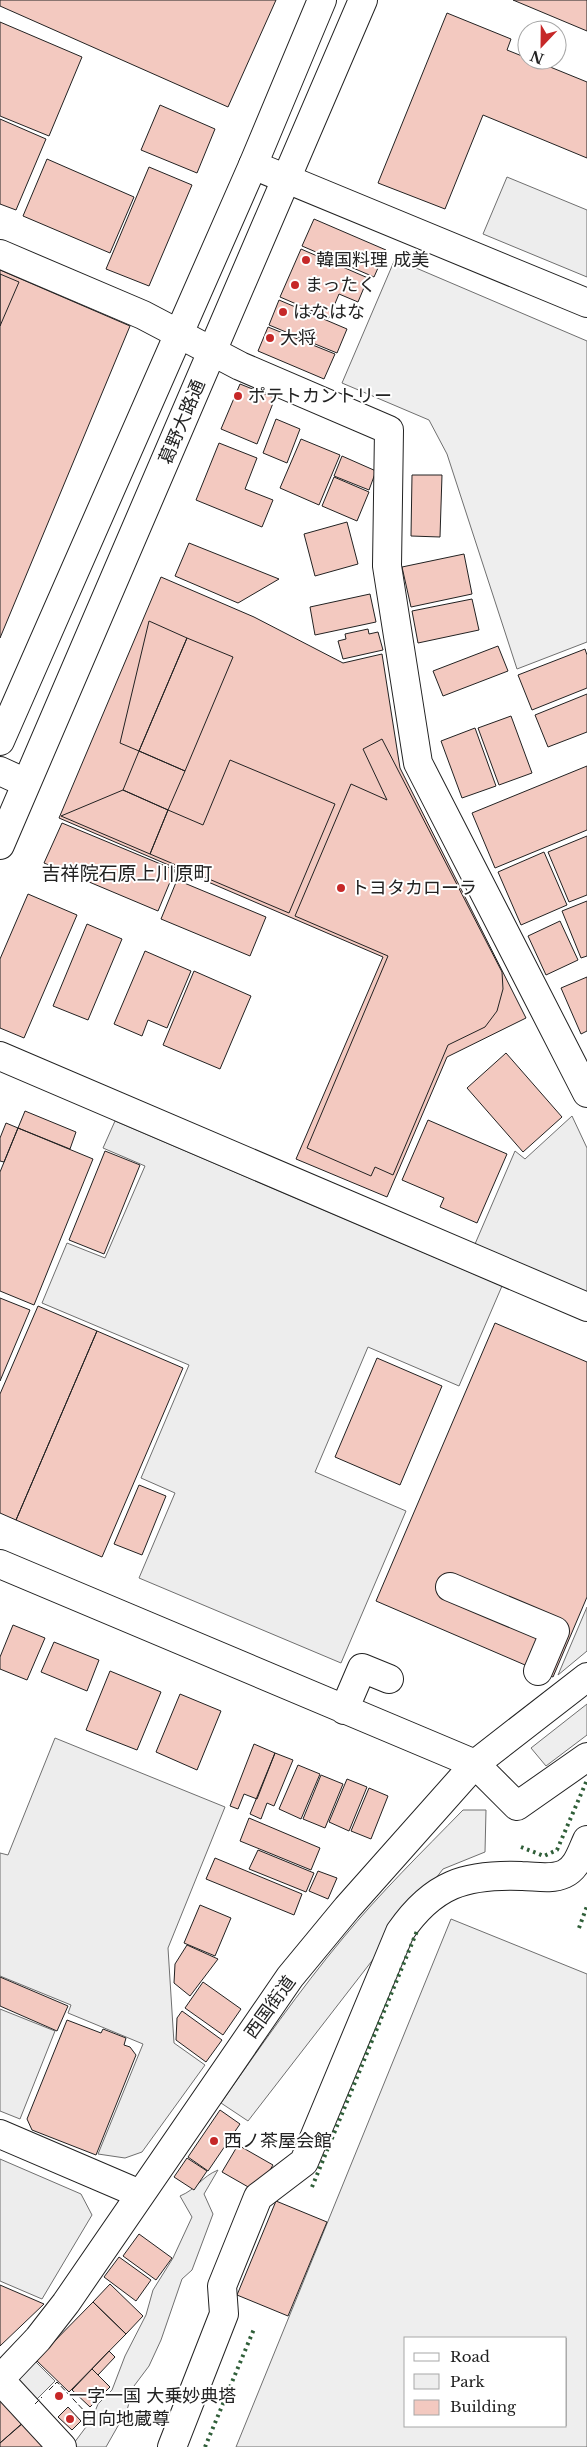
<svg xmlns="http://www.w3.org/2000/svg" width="587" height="2447" viewBox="0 0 587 2447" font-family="'Libre Baskerville','Noto Sans JP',serif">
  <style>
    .green { fill: #eee; stroke: #6f6f6f; fill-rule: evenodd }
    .parking { fill: #ededed; stroke: #6f6f6f }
    .building { fill: #f3c9c0; stroke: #222 }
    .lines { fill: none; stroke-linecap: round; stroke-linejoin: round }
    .minor-casing { stroke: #222; stroke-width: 30 }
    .highway-casing { stroke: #222; stroke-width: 30 }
    .minor { stroke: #fff; stroke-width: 28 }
    .highway { stroke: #fff; stroke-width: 28 }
    .hedge { stroke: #2f5e38; stroke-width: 4; stroke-dasharray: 2.5 4; stroke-linecap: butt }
    .fence { stroke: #222; stroke-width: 1; stroke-dasharray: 6 2.5; stroke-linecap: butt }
    .poi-dot { fill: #c62828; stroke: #fff; stroke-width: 2 }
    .labels { text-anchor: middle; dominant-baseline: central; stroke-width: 4; stroke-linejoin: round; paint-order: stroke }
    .poi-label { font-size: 18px; fill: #222; stroke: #fff; text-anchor: start }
    .street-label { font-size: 18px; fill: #222; stroke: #fff }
    .neighbourhood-label { font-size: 19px; fill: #222; stroke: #fff }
  </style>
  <rect width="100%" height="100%" fill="#fff"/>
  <path class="green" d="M 395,259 L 587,341 L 587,642 L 517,669 L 447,454 L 429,420 L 342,383 Z
    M 587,1704 L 587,1735 L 546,1766 L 531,1748 Z
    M 463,1810 L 486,1810 L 485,1852 L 443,1869 L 248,2121 L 221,2103 C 260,2047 299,1991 343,1938 C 380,1893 422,1852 463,1810 Z
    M 451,1919 L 587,1974 L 587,2447 L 236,2447 ZM 406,2338 L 566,2338 L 566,2426 L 406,2426 Z
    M 218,2170 L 204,2194 L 213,2214 L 192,2270 L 182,2279 L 161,2340 L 149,2366 L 134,2386 L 127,2410 L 106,2447 L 71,2447 L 92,2419 L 98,2404 L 112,2390 L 125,2356 L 146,2315 L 153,2290 L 173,2258 L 192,2217 L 180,2196 C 197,2189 201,2177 218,2170 Z"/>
  <path class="parking" d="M 507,177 L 587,210 L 587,277 L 483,234 Z
    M 572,1116 L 587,1148 L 587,1292 L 475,1244 L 515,1151 L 525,1159 Z
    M 115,1121 L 502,1286 L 459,1386 L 368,1347 L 315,1472 L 406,1511 L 341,1663 L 139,1578 L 175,1493 L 141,1478 L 189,1365 L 42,1303 L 67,1243 L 105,1258 L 145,1166 L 103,1148 Z
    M 587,1607 L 587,1651 L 558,1675 Z
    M 55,1738 L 225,1807 L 168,1948 L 174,2043 L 205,2065 L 142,2152 L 125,2158 L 98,2154 L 143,2044 L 68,2013 L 71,2005 L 0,1976 L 0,1853 L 8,1855 Z
    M 0,2009 L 55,2031 L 20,2119 L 0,2111 Z
    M 0,2159 L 81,2194 L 92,2215 L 42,2299 L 0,2281 Z
    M 35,2361 L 55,2381 L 32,2404 L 12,2384 Z"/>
  <path class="building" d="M 0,0 L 276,0 L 228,107 L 0,6 Z
    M 513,0 L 587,0 L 587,31 Z
    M 447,13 L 511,39 L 507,50 L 527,58 L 527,60 L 533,60 L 587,82 L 587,158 L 483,115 L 445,209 L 378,183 Z
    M 0,22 L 82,57 L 49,136 L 0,116 Z
    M 160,105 L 215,129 L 197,173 L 141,150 Z
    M 0,119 L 46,139 L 16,210 L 0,204 Z
    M 47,159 L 134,197 L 110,253 L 23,216 Z
    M 149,167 L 192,185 L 149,286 L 106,269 Z
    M 314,219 L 386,250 L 374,277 L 302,246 Z
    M 301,249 L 368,278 L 358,302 L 339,294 L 329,318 L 280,297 Z
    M 0,270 L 130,326 L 0,638 Z
    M 0,274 L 19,282 L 0,326 Z
    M 279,300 L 347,329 L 337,353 L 269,325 Z
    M 268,327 L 335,354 L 324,379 L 258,351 Z
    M 240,384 L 275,398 L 257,444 L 221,429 Z
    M 276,419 L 300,429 L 287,463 L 263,453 Z
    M 301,439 L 340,455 L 319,505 L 280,488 Z
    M 219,443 L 257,458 L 245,489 L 273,500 L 262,527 L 196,500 Z
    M 342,456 L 376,471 L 369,490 L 334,476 Z
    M 412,475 L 442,475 L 440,537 L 411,536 Z
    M 334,477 L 369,492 L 357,521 L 322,506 Z
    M 347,522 L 358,564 L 315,576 L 304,534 Z
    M 189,543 L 279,579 L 238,603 L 175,576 Z
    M 464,554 L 472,594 L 411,607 L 402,567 Z
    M 161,577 L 254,617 L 343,663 L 382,654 L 400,768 L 526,1018 L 447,1057 L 387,1197 L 296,1159 L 383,957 L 59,818 Z
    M 370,594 L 376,622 L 315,635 L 310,607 Z
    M 472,599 L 479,630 L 418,643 L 412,611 Z
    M 149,621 L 187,638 L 139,751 L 120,743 Z
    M 368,629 L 369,634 L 378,632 L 383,650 L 343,659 L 338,641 L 346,639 L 345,634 Z
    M 187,638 L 233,657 L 185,771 L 139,751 Z
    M 498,646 L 508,671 L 443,696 L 433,671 Z
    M 585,649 L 587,655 L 587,688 L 532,710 L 518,675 Z
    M 587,694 L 587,732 L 548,747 L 535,715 Z
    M 511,716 L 532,773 L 499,785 L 478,728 Z
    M 475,728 L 496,786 L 462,798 L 441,741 Z
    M 382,739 L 502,972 L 503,989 L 497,1011 L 485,1027 L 448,1045 L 393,1175 L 375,1167 L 371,1176 L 307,1148 L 388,956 L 295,916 L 351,784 L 387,800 L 363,749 Z
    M 139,751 L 185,771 L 168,810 L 123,790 Z
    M 230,760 L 335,804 L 289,913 L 150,854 L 168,810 L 203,825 Z
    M 587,766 L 587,830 L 495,868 L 472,813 Z
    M 123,790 L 168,810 L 150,854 L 61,816 Z
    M 62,823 L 175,870 L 158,911 L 44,863 Z
    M 587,836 L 587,895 L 569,902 L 548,852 Z
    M 544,852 L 567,905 L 521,925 L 498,872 Z
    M 177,880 L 266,917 L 250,956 L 161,919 Z
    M 28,894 L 77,915 L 24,1038 L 0,1028 L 0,959 Z
    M 587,901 L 587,956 L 581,958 L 562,911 Z
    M 560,921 L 578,960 L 546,975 L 528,936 Z
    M 87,924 L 122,939 L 88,1020 L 53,1006 Z
    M 145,951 L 191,971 L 167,1028 L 148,1020 L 142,1036 L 114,1024 Z
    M 194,971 L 251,996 L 220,1069 L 163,1045 Z
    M 587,977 L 587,1031 L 581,1034 L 561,988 Z
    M 506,1053 L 562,1117 L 523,1152 L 467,1088 Z
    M 25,1111 L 76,1132 L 70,1149 L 18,1128 Z
    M 428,1120 L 507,1154 L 477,1223 L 440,1207 L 444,1198 L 402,1180 Z
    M 6,1123 L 18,1128 L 4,1162 L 0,1161 L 0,1138 Z
    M 18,1128 L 93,1159 L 34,1305 L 0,1291 L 0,1172 Z
    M 105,1151 L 140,1165 L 104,1254 L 69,1240 Z
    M 0,1298 L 30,1310 L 0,1381 Z
    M 38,1306 L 97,1331 L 16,1520 L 0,1513 L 0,1394 Z
    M 495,1323 L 587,1362 L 587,1597 L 553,1677 L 376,1601 Z
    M 97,1331 L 183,1368 L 102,1557 L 16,1520 Z
    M 377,1358 L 442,1386 L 400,1485 L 335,1457 Z
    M 139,1485 L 166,1496 L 142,1555 L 114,1544 Z
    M 13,1625 L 45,1638 L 27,1680 L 0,1669 L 0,1657 Z
    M 54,1642 L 99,1660 L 87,1691 L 41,1672 Z
    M 110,1671 L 161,1692 L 137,1750 L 86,1730 Z
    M 180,1694 L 221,1711 L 197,1770 L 156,1752 Z
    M 254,1744 L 275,1753 L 257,1799 L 244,1794 L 238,1809 L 230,1806 Z
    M 275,1753 L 293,1760 L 274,1806 L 267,1803 L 261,1819 L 250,1814 Z
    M 298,1765 L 320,1774 L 301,1819 L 279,1809 Z
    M 321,1775 L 343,1784 L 325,1828 L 303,1819 Z
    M 347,1779 L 367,1787 L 349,1831 L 329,1822 Z
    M 369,1788 L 388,1796 L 371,1839 L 351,1831 Z
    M 249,1818 L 320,1848 L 311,1870 L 240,1841 Z
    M 258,1850 L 314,1873 L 306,1892 L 249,1869 Z
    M 215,1858 L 302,1894 L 294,1915 L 206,1879 Z
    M 318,1871 L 337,1878 L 328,1899 L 309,1891 Z
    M 200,1905 L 231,1918 L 215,1956 L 184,1943 Z
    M 187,1945 L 218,1959 L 190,1996 L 174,1983 L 175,1964 Z
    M 0,1977 L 68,2006 L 57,2031 L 0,2006 Z
    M 203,1982 L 241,2009 L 223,2035 L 185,2008 Z
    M 182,2011 L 222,2040 L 206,2062 L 176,2040 L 177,2018 Z
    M 67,2020 L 101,2033 L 103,2029 L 126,2038 L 124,2045 L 130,2047 L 136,2055 L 96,2155 L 32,2130 L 27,2119 Z
    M 220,2110 L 240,2124 L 208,2171 L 188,2157 Z
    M 238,2145 L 273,2165 L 257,2192 L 222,2172 Z
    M 187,2158 L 207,2171 L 194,2190 L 174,2177 Z
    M 276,2201 L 327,2222 L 288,2316 L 237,2295 Z
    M 139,2234 L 172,2258 L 156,2280 L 123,2256 Z
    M 119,2257 L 151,2280 L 136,2301 L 104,2277 Z
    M 110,2284 L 143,2316 L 126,2334 L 93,2302 Z
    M 0,2285 L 44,2304 L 0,2346 Z
    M 93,2302 L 126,2334 L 69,2392 L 36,2360 Z
    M 109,2351 L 115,2357 L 98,2375 L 92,2369 Z
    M 92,2369 L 110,2387 L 90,2407 L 72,2390 Z
    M 1,2400 L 22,2424 L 0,2443 L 0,2401 Z
    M 68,2407 L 81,2421 L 72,2430 L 58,2417 Z
    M 27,2419 L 52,2447 L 0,2447 L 0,2443 Z"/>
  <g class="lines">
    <g class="minor-casing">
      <path id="minor" d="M 253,165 L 587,303
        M 0,254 L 143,315 L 240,366 L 389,430 L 387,566 L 418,763 L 587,1093
        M 0,771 L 26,783
        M 0,1056 L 587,1307
        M 0,1564 L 475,1764 L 517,1806 L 587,1757
        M 450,1587 L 555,1631 L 538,1671
        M 344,1710 L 362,1668 L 389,1679
        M 0,2134 L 140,2194
        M 0,2379 L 38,2339 L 66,2303 L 290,1977 L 347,1908 L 475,1764 L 587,1677
        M 0,2380 L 62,2447
        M 172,2447 L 224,2314 L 222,2286 L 258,2197 L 304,2162 L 400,1932 C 433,1884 465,1874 522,1876 C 535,1876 551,1880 564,1874 C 577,1868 581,1853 587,1840"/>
    </g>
    <g class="highway-casing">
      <path id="highway" d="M 0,741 L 253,165 L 322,0
        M 0,845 L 363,0"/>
    </g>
    <use href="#minor" class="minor"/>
    <use href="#highway" class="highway"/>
    <path class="hedge" d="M 521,1847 L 544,1856 L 557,1850 L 587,1780
      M 579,1928 L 587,1906
      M 312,2187 L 417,1931
      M 205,2447 L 254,2329"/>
    <path class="fence" d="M 49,2390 L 57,2382 L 90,2417
      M 35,2404 L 42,2397"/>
  </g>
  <g class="poi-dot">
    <circle cx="306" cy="260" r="5"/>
    <circle cx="295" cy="285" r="5"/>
    <circle cx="283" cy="312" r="5"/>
    <circle cx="270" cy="338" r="5"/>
    <circle cx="238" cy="396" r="5"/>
    <circle cx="341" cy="888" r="5"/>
    <circle cx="214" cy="2141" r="5"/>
    <circle cx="59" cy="2396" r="5"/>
    <circle cx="70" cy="2419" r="5"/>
  </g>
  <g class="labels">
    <g class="poi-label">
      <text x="316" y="260">韓国料理 成美</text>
      <text x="305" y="285">まったく</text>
      <text x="293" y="312">はなはな</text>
      <text x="280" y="338">大将</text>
      <text x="248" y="396">ポテトカントリー</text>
      <text x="351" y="888">トヨタカローラ</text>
      <text x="224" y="2141">西ノ茶屋会館</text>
      <text x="69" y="2396">一字一国 大乗妙典塔</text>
      <text x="80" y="2419">日向地蔵尊</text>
    </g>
    <g class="street-label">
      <text transform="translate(182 422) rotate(-67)">葛野大路通</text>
      <text transform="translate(270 2007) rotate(-54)">西国街道</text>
    </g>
    <g class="neighbourhood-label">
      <text x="127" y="873">吉祥院石原上川原町</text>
    </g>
  </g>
  <rect x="404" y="2337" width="162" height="90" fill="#ffffff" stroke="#a7a7a7"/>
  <rect x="414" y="2353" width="25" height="8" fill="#ffffff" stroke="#a7a7a7"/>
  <text x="450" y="2362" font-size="15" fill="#222222">Road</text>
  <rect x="414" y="2374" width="25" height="15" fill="#eeeeee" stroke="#a7a7a7"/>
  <text x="450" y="2387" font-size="15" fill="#222222">Park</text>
  <rect x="414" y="2400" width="25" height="15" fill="#f3c9c0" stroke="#a7a7a7"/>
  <text x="450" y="2412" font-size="15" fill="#222222">Building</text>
  <g transform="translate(542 45) rotate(202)"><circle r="24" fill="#ffffff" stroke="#a7a7a7"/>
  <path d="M0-4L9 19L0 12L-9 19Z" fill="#c62828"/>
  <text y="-8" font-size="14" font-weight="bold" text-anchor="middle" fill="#222222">N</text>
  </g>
</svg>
